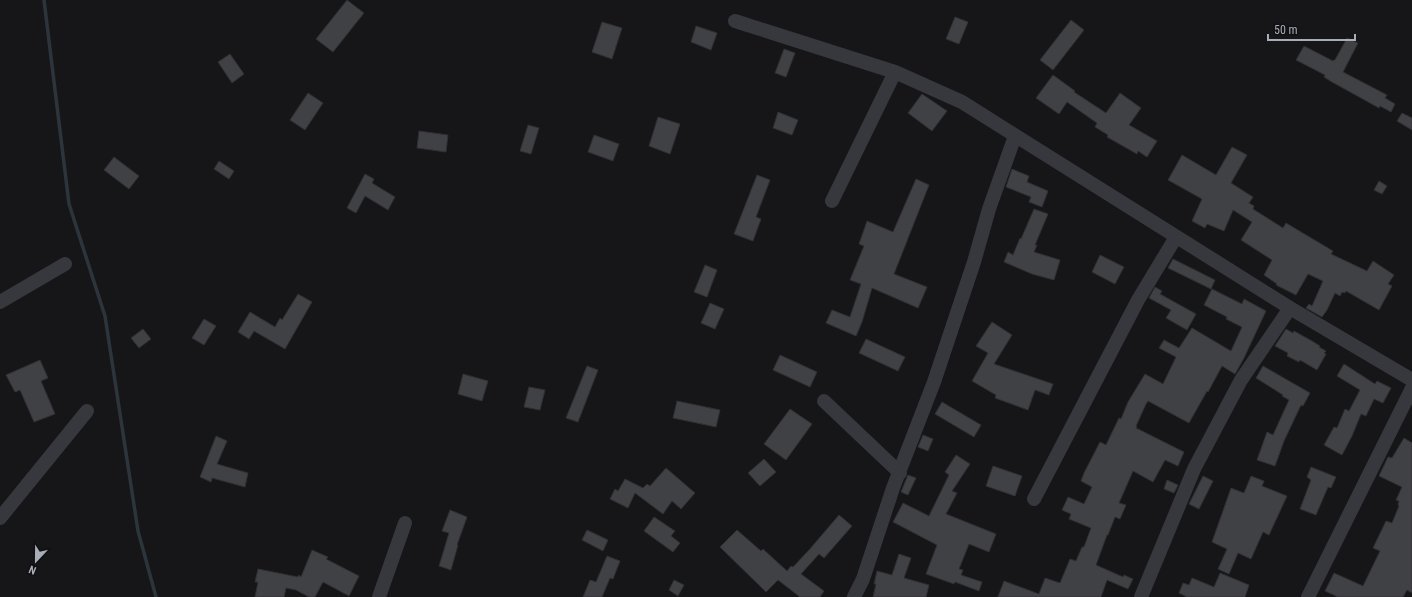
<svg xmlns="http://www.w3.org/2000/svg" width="1412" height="597" viewBox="0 0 1412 597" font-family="'Roboto Condensed',sans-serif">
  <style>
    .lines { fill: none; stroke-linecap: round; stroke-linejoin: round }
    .stream { stroke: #2c353c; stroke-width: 3.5 }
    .building { fill: #404145; stroke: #303034 }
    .street { stroke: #37383d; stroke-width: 14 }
  </style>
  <rect width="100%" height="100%" fill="#161618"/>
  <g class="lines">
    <path class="stream" d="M 44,0 L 69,204 L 105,316 L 138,531 L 156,597"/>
  </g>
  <path class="building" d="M 347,0 L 364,13 L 333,52 L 316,39 Z
    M 955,17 L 968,22 L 959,44 L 946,39 Z
    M 1071,20 L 1084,30 L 1053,70 L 1040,60 Z
    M 602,22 L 622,28 L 612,59 L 592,52 Z
    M 696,26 L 717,33 L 711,50 L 691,42 Z
    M 1347,38 L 1358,43 L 1343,72 L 1387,95 L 1385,98 L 1395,104 L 1391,112 L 1380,106 L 1379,108 L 1332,82 L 1324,77 L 1325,75 L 1296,60 L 1304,46 L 1333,61 L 1334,60 L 1335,60 Z
    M 784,49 L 795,53 L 786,77 L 775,73 Z
    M 230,54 L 244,74 L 232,83 L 218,62 Z
    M 1053,75 L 1075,91 L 1074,92 L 1106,113 L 1120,93 L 1141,108 L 1129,125 L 1157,141 L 1147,157 L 1138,151 L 1137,154 L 1107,137 L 1108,135 L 1095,127 L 1097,123 L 1067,102 L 1059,114 L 1036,98 Z
    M 308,93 L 323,103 L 305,130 L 290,120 Z
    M 922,94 L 947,111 L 932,131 L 908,113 Z
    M 778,112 L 798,120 L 792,135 L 773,128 Z
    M 1402,113 L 1412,118 L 1412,130 L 1397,121 Z
    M 658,117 L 680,124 L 670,154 L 649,146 Z
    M 528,125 L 539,128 L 531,154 L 520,151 Z
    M 419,131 L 448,135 L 446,152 L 417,148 Z
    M 594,135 L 619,144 L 613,161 L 588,152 Z
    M 1232,147 L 1247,155 L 1231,183 L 1253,197 L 1249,203 L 1254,206 L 1253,209 L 1283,228 L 1286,223 L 1333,251 L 1331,254 L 1367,271 L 1373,261 L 1394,275 L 1388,284 L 1392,286 L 1379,310 L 1346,291 L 1345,293 L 1342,292 L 1340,296 L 1335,293 L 1327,310 L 1322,317 L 1306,308 L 1309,304 L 1312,306 L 1323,281 L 1308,274 L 1296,295 L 1276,285 L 1277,284 L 1264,275 L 1272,260 L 1241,240 L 1252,222 L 1233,210 L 1224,231 L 1207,224 L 1205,228 L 1192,221 L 1202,199 L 1168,180 L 1182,155 L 1216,175 Z
    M 114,157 L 139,176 L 129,189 L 104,170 Z
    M 219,161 L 234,171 L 229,179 L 214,169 Z
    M 1012,169 L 1029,176 L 1027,182 L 1048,191 L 1042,207 L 1029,202 L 1031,197 L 1006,187 Z
    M 365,174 L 374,179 L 372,183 L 395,197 L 388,210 L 365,196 L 356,213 L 347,208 Z
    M 757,175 L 770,180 L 756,217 L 761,219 L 753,241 L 734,234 Z
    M 916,179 L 929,185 L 894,274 L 927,287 L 918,308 L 872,288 L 862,322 L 856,336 L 826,323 L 832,310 L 850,317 L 861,284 L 850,280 L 864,246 L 859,244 L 867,221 L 893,232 Z
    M 1379,181 L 1387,186 L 1382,194 L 1374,190 Z
    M 1034,209 L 1048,214 L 1035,245 L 1037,245 L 1034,252 L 1060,260 L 1054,280 L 1032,274 L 1004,262 L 1008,252 L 1013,255 L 1020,238 L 1021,239 Z
    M 1100,255 L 1124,267 L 1115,284 L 1092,272 Z
    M 1173,259 L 1215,280 L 1211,289 L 1168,268 Z
    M 705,265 L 717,270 L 707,297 L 694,292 Z
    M 1155,287 L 1162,291 L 1160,294 L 1196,314 L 1187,330 L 1166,318 L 1171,310 L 1149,298 Z
    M 1212,289 L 1242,304 L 1244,299 L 1266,311 L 1244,358 L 1235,374 L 1222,366 L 1208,392 L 1207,391 L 1189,423 L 1148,401 L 1146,404 L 1136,426 L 1137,426 L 1136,428 L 1184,452 L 1178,466 L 1165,460 L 1153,482 L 1133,471 L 1119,503 L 1126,505 L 1120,519 L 1115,517 L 1108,535 L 1107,535 L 1096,565 L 1123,577 L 1124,575 L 1133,579 L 1128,589 L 1107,580 L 1101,597 L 998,597 L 1004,581 L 1039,594 L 1045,578 L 1060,583 L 1070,559 L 1076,561 L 1082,547 L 1084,547 L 1091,528 L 1069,519 L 1071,514 L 1062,510 L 1068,497 L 1084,504 L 1092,487 L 1081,481 L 1084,473 L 1100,442 L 1106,445 L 1119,418 L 1121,419 L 1128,402 L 1145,374 L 1163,384 L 1176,357 L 1159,348 L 1164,340 L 1179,348 L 1192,328 L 1231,351 L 1242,327 L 1226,319 L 1227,317 L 1204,305 Z
    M 298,294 L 312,302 L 285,349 L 254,331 L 249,339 L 238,332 L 250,312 L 275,327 L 280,318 L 282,320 Z
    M 710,303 L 724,309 L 715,329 L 701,323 Z
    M 204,319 L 216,326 L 204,345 L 192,338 Z
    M 992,322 L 1012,335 L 994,364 L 1053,384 L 1049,395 L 1035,390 L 1028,410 L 995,398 L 996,395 L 972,381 L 988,353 L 976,346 Z
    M 143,329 L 151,339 L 139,348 L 131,338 Z
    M 1286,329 L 1293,333 L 1294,331 L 1312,341 L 1320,346 L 1319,347 L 1326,351 L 1324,353 L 1326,354 L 1317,370 L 1300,360 L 1299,362 L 1287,356 L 1288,353 L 1275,346 Z
    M 866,339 L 905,357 L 898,371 L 859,353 Z
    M 780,355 L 817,372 L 810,387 L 773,370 Z
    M 40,360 L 48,378 L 41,381 L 55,414 L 34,422 L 20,390 L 15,392 L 6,375 Z
    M 1344,364 L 1375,384 L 1377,381 L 1391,388 L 1383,403 L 1374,399 L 1366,416 L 1361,414 L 1352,436 L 1342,455 L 1324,445 L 1334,427 L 1337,428 L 1345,409 L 1349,411 L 1360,390 L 1337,376 Z
    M 587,366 L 598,370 L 578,422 L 566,418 Z
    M 1263,366 L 1310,393 L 1303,406 L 1301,405 L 1284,441 L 1275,466 L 1257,460 L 1267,432 L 1273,435 L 1289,400 L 1282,396 L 1283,395 L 1256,378 Z
    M 463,374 L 488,381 L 482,401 L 458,394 Z
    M 529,387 L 545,390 L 540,410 L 524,407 Z
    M 677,401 L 720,410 L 716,427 L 673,418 Z
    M 942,402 L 981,425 L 974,437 L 935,414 Z
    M 790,409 L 812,424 L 786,460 L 764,444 Z
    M 923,435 L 933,439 L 928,451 L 918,447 Z
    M 216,436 L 227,441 L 217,464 L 248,473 L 245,487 L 212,478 L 211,482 L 200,477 Z
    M 1404,438 L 1412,443 L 1412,593 L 1407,590 L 1403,597 L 1338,597 L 1325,591 L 1334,573 L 1363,586 L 1380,551 L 1373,548 L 1386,521 L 1392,523 L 1399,506 L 1398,505 L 1399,501 L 1396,500 L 1402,487 L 1379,476 L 1388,457 L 1392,458 Z
    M 956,455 L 970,464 L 952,491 L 957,493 L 946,514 L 996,534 L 989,552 L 969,544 L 959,569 L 963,570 L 961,575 L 982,582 L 979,591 L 955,582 L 954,584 L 926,574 L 937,545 L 893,522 L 903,503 L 929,516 L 949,475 L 945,472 Z
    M 764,459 L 776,472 L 760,486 L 748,473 Z
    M 993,466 L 1022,476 L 1015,496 L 986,486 Z
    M 1311,467 L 1336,477 L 1331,488 L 1328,487 L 1316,515 L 1300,509 L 1311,480 L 1307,477 Z
    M 666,468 L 695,493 L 681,509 L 672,501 L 663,514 L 635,493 L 628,508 L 610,499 L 615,489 L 618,491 L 625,479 L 643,488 L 647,484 L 650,486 Z
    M 908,475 L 916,478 L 908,495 L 901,492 Z
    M 1203,476 L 1213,481 L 1199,509 L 1189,504 Z
    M 1251,476 L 1264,481 L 1262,486 L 1287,496 L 1269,535 L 1263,532 L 1251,559 L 1238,553 L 1229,574 L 1218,569 L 1227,549 L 1212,542 L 1231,488 L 1244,493 Z
    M 1167,480 L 1178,485 L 1174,493 L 1164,489 Z
    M 450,510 L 467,517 L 457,545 L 458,545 L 451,570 L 439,566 L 449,533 L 442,531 Z
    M 839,515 L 852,526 L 824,558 L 819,554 L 801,574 L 824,591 L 820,597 L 800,597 L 778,580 L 766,592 L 720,547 L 737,530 L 761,551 L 763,549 L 787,571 L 791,566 L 793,567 L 809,550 Z
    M 654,517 L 675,531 L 671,536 L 680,543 L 673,552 L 644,531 Z
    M 587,530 L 608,540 L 603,551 L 582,540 Z
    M 312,550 L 328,557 L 326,559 L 359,576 L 349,596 L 323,582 L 315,597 L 309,597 L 296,590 L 286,588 L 284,597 L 255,597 L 258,582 L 255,582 L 258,569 L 298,577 L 299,575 L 301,577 Z
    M 899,554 L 911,558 L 904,578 L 929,585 L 926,597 L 873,597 L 876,584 L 874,584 L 877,571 L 892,575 Z
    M 607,556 L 620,561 L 613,579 L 610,578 L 602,597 L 583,597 L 590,580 L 596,582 Z
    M 1220,573 L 1249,585 L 1245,597 L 1187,597 L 1179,593 L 1183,583 L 1189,585 L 1192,578 L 1214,587 Z
    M 674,580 L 684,585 L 678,596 L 669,590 Z"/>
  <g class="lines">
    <path class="street" d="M 735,21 L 895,72 L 962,102 L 1290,308 L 1412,380
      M 832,201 L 895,72
      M 0,302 L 65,264
      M 824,401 L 900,473
      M 1034,499 L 1138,300 L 1176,237
      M 0,518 L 87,411
      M 379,597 L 405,523
      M 854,597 L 863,579 L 893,488 L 934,382 L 974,262 L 989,209 L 1015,136
      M 1141,597 L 1194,469 L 1241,380 L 1290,308
      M 1308,597 L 1412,388"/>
  </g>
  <g transform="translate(36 561) rotate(202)" stroke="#111113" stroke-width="3" paint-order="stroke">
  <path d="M0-3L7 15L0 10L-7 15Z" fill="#a8adb8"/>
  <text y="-6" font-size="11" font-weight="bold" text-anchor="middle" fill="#a8adb8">N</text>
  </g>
  <path d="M1268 34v6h87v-6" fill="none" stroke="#a8adb8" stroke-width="2"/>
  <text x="1274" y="34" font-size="12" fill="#a8adb8" stroke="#111113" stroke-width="3" paint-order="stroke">50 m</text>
</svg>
